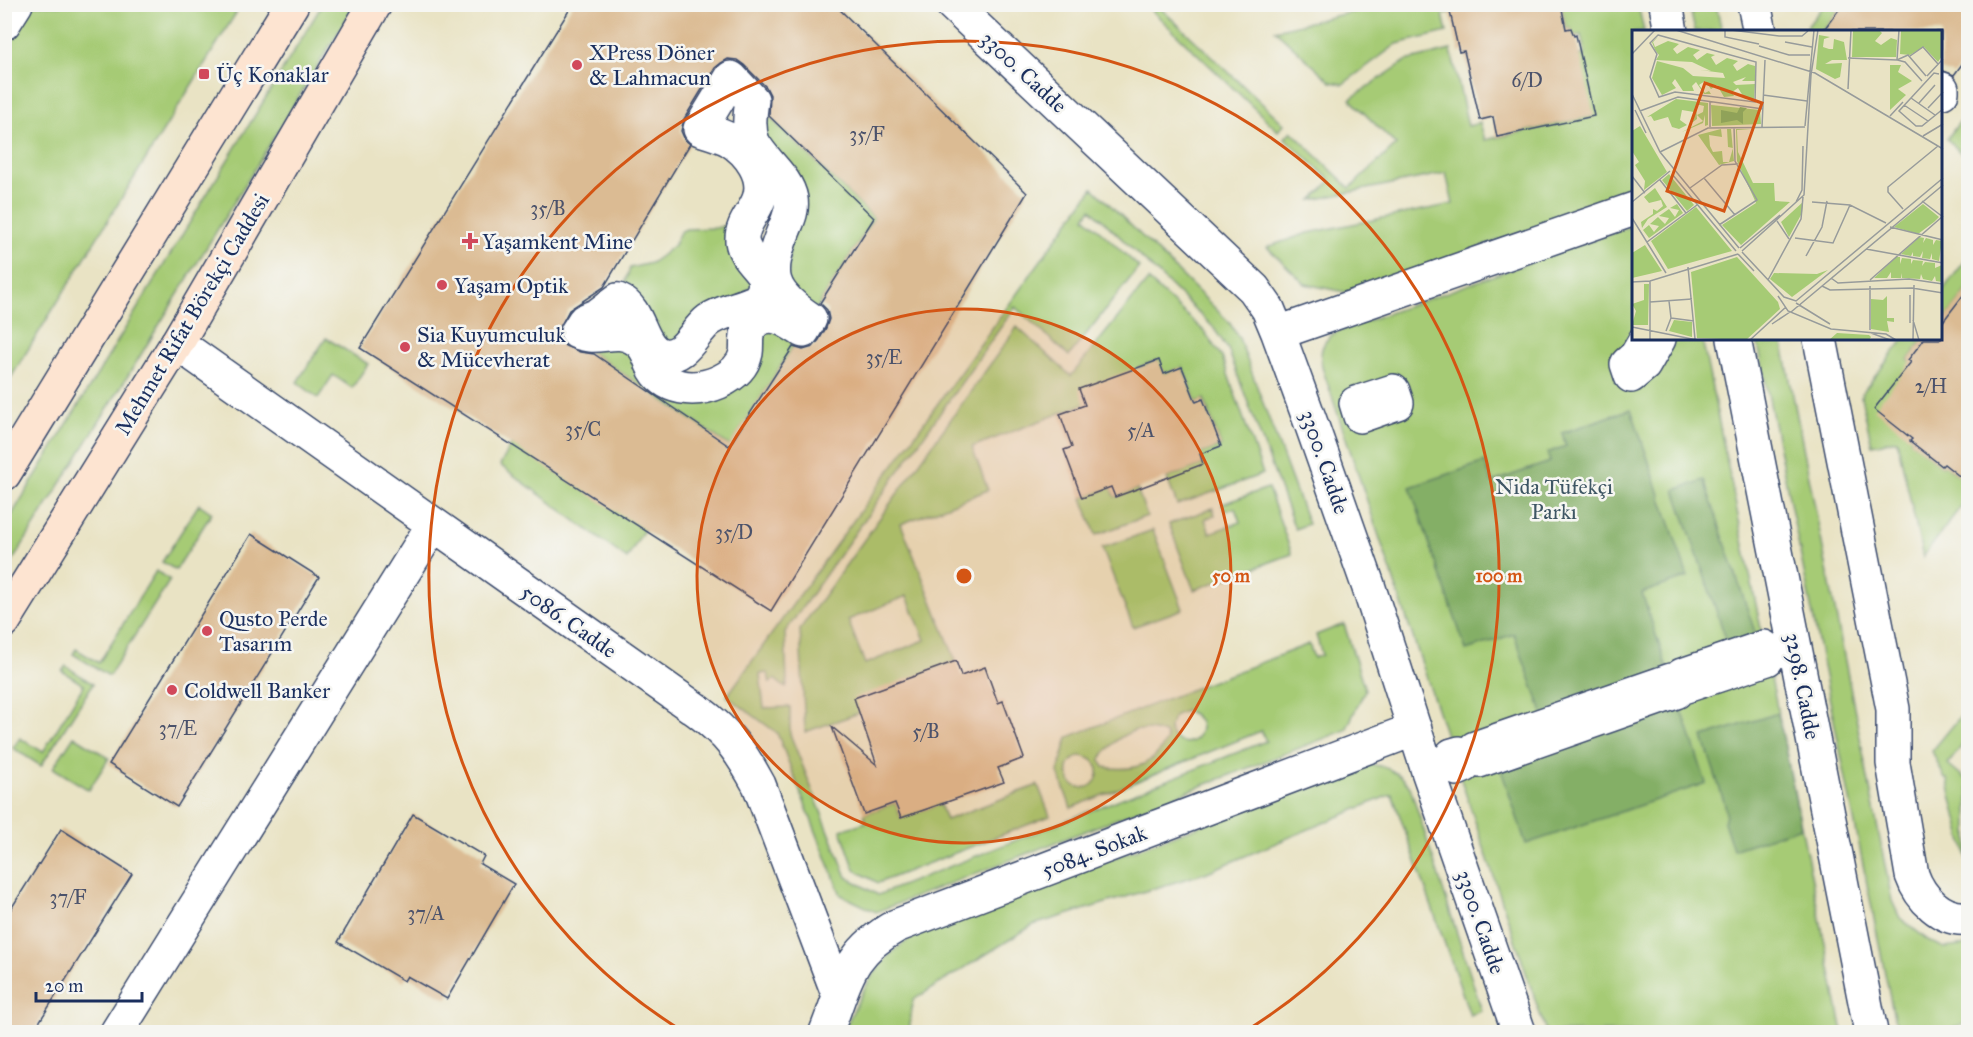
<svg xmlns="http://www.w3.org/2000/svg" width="1973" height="1037" viewBox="0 0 1973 1037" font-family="'IM FELL Great Primer',serif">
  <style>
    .green { fill: #a6cb75; stroke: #607d6a; stroke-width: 1.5; fill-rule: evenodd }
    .forest { fill: #84af66; stroke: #506f62; stroke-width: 1.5 }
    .building { fill: #dbbb93; fill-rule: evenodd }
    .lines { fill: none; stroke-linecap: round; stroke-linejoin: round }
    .street-casing { stroke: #3a4a6d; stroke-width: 36 }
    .secondary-casing { stroke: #3a4a6d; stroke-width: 36 }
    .street { stroke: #fff; stroke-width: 33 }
    .secondary { stroke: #fde4d1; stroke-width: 33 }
    .ring { fill: none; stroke: #d45514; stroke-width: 3 }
    .poi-dot { fill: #d1495b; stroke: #f6f6f2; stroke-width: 2 }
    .labels { text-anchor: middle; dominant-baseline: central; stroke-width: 5; stroke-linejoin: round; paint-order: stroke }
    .number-label { font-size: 20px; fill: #4b526b }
    .poi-label { font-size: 22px; fill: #1b2f5e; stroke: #f6f6f2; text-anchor: start }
    .street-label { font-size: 22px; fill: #1b2f5e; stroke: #f6f6f2 }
    .park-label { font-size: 22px; fill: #3e5664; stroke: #f6f6f2 }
    .inset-road { fill: none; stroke: #979b9b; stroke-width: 1.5 }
    .view { fill: #d45514; fill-opacity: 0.15; stroke: #d45514; stroke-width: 3 }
    .inset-edge { fill: none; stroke: #1b2f5e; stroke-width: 3 }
    .centre { fill: #d45514; stroke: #f6f6f2; stroke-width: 3 }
    .ring-label { font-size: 18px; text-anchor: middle; font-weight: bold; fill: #d45514; stroke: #f6f6f2; stroke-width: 5; stroke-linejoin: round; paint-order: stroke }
  </style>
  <rect width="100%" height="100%" fill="#f6f6f2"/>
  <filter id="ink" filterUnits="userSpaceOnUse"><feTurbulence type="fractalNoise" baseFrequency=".0167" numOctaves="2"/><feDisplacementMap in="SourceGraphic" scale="12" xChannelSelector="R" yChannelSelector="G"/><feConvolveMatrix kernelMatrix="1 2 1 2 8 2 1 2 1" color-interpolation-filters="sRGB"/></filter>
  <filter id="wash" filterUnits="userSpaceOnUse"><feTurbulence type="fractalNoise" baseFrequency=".008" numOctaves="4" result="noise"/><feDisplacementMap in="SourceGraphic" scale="24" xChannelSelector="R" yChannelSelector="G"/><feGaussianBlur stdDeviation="1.35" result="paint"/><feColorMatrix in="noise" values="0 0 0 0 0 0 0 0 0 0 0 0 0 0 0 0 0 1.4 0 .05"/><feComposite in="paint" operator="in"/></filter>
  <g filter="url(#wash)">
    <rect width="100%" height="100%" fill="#e9e3c4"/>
    <path class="green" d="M 33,5 L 241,5 L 5,387 L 5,51 Z
      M 322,5 L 355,5 L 134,366 L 5,573 L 5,526 Z
      M 1146,5 L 1157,5 L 1284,124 L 1278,131 Z
      M 1382,5 L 1486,5 L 1443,14 L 1447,32 L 1397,44 L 1343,84 L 1331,82 L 1275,30 Z
      M 1561,5 L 1638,5 L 1644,31 L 1634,32 L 1634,193 L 1350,293 L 1305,284 L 1267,247 L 1308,233 L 1453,204 L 1446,173 L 1312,200 L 1331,181 L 1285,138 L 1291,131 L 1350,188 L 1396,145 L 1350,99 L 1406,61 L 1451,50 L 1468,126 L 1480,123 L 1485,140 L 1593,116 L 1579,56 L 1585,54 L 1581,35 L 1574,36 L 1571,28 L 1566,29 Z
      M 1689,5 L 1716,5 L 1722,31 L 1695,31 Z
      M 1824,5 L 1838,5 L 1835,9 L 1838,11 L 1822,31 L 1803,32 Z
      M 752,100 L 874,218 L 810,319 L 787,303 L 791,214 Z
      M 1968,110 L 1968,160 L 1947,139 Z
      M 1093,188 L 1229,322 L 1239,338 L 1308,524 L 1295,529 L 1228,349 L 1213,327 L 1091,209 L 1085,217 L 1139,267 L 1069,356 L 1015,307 L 785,632 L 787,684 L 786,688 L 774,679 L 770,683 L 768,673 L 760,674 L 764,708 L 790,707 L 790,734 L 847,877 L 878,895 L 1266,741 L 1261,731 L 1071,808 L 1058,772 L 1068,737 L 1309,644 L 1314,658 L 1322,655 L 1316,635 L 1344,624 L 1365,690 L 1346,730 L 876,912 L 841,895 L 777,733 L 727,696 ZM 1185,711 C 1194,713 1200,718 1201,728 C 1198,748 1174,747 1169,728 L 1175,715 ZM 1136,730 L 1148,730 L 1165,733 L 1167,739 C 1154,766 1132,772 1104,767 L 1100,760 C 1109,745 1120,735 1136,730 ZM 1082,756 C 1113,762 1094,801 1071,783 C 1065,770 1067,759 1082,756 Z
      M 730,224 L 764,276 L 672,354 L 623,290 L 630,268 L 651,263 L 661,256 L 674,245 L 680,232 L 686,229 L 716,228 Z
      M 1634,225 L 1634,339 L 1702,339 L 1843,1032 L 1546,1032 L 1322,367 C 1319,351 1322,341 1336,332 Z
      M 1968,257 L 1968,289 L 1947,317 L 1943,315 L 1942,317 L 1942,291 Z
      M 1148,280 L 1204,331 L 1222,357 L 1263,474 L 1177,505 L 1167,478 L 1203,464 L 1200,454 L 1221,446 L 1204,399 L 1196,402 L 1183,367 L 1164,374 L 1158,360 L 1139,367 L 1144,381 L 972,447 L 988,490 L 901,524 L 956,661 L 929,671 L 859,713 L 805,732 L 800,629 L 1017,327 L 1071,376 ZM 907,596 L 925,640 L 865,664 L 848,620 Z
      M 751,325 L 803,331 L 730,446 L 572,339 L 601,336 L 652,365 L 718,382 Z
      M 326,338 L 368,364 L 352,388 L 333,375 L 318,398 L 297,382 Z
      M 1757,339 L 1782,339 L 1892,901 L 1900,918 L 1928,940 L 1944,948 L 1968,945 L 1968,1023 C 1952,1028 1923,1037 1907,1032 C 1901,1029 1897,1024 1894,1018 Z
      M 1904,339 L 1924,339 L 1908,360 L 1911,362 L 1911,441 L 1942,466 L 1944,464 L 1968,483 L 1968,497 L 1923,557 L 1897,440 L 1872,445 L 1861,397 L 1862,393 Z
      M 512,444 L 645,528 L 627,559 L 500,465 Z
      M 1111,487 L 1115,497 L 1137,489 L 1147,516 L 1096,535 L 1082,498 Z
      M 1268,488 L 1292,554 L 1194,590 L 1169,524 L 1213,508 L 1215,515 L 1205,519 L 1210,533 L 1240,522 L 1235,508 L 1225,511 L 1222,504 Z
      M 199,504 L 212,513 L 176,570 L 162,562 Z
      M 1153,530 L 1183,609 L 1133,627 L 1102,548 Z
      M 156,571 L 170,580 L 109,676 L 73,654 L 76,649 L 99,663 Z
      M 66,666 L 93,684 L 41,766 L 13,748 L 20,738 L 43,752 L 84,685 L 62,671 Z
      M 1968,707 L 1968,738 L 1948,764 L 1968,781 L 1968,862 L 1947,779 L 1945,779 L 1932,751 Z
      M 74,736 L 109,758 L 89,790 L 53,768 Z
      M 1366,764 C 1386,765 1398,772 1410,787 L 1482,1011 L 1470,1015 L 1392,794 L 1205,873 L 1033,925 L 913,1000 L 909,1032 L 843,1032 C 857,1003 870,971 896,949 C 908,939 922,932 936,924 Z
      M 1038,785 L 1050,816 L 878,883 L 855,870 L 841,830 L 866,822 L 864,814 L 895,803 L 901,818 L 940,804 L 946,820 Z"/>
    <path class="forest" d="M 1631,409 L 1688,577 L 1642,593 L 1671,680 L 1546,723 L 1514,634 L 1466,650 L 1410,487 L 1485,462 L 1492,482 L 1550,462 L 1547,453 L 1566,446 L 1562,433 Z
      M 1704,480 L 1756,635 L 1728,645 L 1675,490 Z
      M 1676,692 L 1706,783 L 1526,844 L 1496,755 Z
      M 1778,713 L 1801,827 L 1733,850 L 1724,822 L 1726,814 L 1725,805 L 1703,737 Z"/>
    <g id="blocks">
      <path class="building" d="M 573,4 L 834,4 L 1027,193 L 771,611 L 360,348 ZM 728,59 L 737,60 L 744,65 L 766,87 L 770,95 L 769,116 L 874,218 L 820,303 L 827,310 L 829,319 L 826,328 L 819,340 L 813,347 L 803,350 L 793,347 L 729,446 L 594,354 L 580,352 L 565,346 L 560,339 L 558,331 L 569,310 L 604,287 L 690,144 L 685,140 L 681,131 L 684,119 L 715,68 L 721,63 Z
        M 1486,4 L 1561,4 L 1566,29 L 1571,28 L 1574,36 L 1576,35 L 1594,116 L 1497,137 L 1493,117 L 1480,120 L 1464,51 L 1459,52 L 1450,12 Z
        M 1843,4 L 1968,4 L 1968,56 L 1954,75 L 1941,70 L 1941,32 L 1822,32 Z
        M 1968,289 L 1968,483 L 1944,464 L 1942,466 L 1910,441 L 1912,439 L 1874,409 L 1911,362 L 1908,360 L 1924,339 L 1941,339 L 1941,324 Z
        M 1159,360 L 1164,374 L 1182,367 L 1196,402 L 1203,399 L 1221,446 L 1200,454 L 1203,464 L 1137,489 L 1115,497 L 1111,487 L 1082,498 L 1064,450 L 1072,447 L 1060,414 L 1085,405 L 1079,389 Z
        M 251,534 L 319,577 L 177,807 L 109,764 Z
        M 956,661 L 961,676 L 985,667 L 998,703 L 1003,701 L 1024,758 L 998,768 L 1004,782 L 901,818 L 895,803 L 864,814 L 832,727 L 877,765 L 854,698 Z
        M 413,814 L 484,856 L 480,864 L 514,884 L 447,999 L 407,976 L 404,981 L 338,942 Z
        M 61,829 L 132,874 L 33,1032 L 4,1032 L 4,920 Z"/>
    </g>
  </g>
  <g filter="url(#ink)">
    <use href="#blocks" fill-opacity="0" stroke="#3a4a6d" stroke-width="1.5"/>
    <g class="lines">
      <g class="street-casing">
        <path id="street" d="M 952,4 L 1254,289 L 1268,309 L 1278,333 L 1312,426 L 1368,585 L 1428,771 L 1519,1032
          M 1666,4 L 1671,32
          M 1754,4 L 1760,32
          M 4,23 L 16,4
          M 731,78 L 752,100 C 750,114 748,128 753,142 C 763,162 787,177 791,199 C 793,211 788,220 784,230 C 765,275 770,292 810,319 L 803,331 C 788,322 775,310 757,320 C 752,324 748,329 747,335 C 746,341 747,347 746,353 C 743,367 732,376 719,382 C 696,392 663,391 652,364 C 648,353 645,344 634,338 C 615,327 599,341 577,332 L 584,321 L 598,315 L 618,300 C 642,310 639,350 663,355 C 685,359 694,331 709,320 C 723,310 752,306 759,298 C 765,292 765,284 764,276 C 757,264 744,256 742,241 C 741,224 754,214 759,199 C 767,176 749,152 730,140 C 721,135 710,132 700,129 Z
          M 1942,89 L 1942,92
          M 1278,333 L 1634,209
          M 1646,339 L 1636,356 L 1627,364 L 1631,376 L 1644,365 L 1659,339
          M 1734,339 L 1871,1032
          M 1820,339 L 1893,709 L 1893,763 L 1912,875 C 1920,898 1942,921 1968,918
          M 177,343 L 698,711 C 729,734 741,752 759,785 L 839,996
          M 1393,391 L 1397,403 L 1360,416 L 1356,403 Z
          M 1764,647 L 1767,659 L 1686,686 L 1682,675 Z
          M 1671,680 L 1676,692 L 1479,761 L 1475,748 Z
          M 1459,753 L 1464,766 L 1457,769 L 1452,755 Z
          M 117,1032 L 433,525
          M 826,1032 C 846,983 846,954 896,926 L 1415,729"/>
      </g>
      <g class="secondary-casing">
        <path id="secondary" d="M 4,474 L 292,4
          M 4,621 L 177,343 L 375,4"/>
      </g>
      <use href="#street" class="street"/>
      <use href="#secondary" class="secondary"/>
    </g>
  </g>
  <circle cx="964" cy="576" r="267" fill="#d45514" fill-opacity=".12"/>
  <g class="ring">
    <circle cx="964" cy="576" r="267"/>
    <path d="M684 1032A535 535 0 1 1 1244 1032"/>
  </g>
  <g class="poi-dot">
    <circle cx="577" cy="65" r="6"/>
    <rect x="198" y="68" width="12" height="12" rx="3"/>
    <path d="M467 232h6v6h6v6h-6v6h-6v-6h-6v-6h6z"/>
    <circle cx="442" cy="285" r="6"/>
    <circle cx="405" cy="347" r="6"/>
    <circle cx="207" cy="631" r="6"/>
    <circle cx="172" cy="690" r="6"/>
  </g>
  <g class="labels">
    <g class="number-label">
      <text x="1527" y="80">6/D</text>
      <text x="867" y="134">35/F</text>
      <text x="548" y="208">35/B</text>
      <text x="884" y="357">35/E</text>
      <text x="1931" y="386">2/H</text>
      <text x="583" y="429">35/C</text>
      <text x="1141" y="430">5/A</text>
      <text x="734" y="532">35/D</text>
      <text x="178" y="728">37/E</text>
      <text x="926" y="731">5/B</text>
      <text x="68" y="897">37/F</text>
      <text x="426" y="913">37/A</text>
    </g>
    <g class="poi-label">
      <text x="589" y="52">XPress Döner<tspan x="589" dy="25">&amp; Lahmacun</tspan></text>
      <text x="216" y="74">Üç Konaklar</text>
      <text x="482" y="241">Yaşamkent Mine</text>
      <text x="454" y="285">Yaşam Optik</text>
      <text x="417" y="334">Sia Kuyumculuk<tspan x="417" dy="25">&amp; Mücevherat</tspan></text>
      <text x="219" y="618">Qusto Perde<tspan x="219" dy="25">Tasarım</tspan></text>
      <text x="184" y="690">Coldwell Banker</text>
    </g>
    <g class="street-label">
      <text transform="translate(1024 72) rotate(43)">3300. Cadde</text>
      <text transform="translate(192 314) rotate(-59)">Mehmet Rifat Börekçi Caddesi</text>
      <text transform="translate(1325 462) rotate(71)">3300. Cadde</text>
      <text transform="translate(569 621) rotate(35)">5086. Cadde</text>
      <text transform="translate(1803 686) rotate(79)">3298. Cadde</text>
      <text transform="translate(1094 851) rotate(-21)">5084. Sokak</text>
      <text transform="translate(1481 922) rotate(71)">3300. Cadde</text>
    </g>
    <g class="park-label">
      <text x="1554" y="486">Nida Tüfekçi<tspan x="1554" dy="25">Parkı</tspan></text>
    </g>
  </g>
  <g transform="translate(1632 30)">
    <rect width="310" height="310" fill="#e9e3c4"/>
    <path d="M 221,0 L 247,0 L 250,3 L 243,11 L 249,15 L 259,8 L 265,10 L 264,27 L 220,27 ZM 269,0 L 310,0 L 310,26 L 306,32 L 292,17 L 278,25 L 268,24 ZM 187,5 L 198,7 L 192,9 L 191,17 L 197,19 L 201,19 L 202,9 L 212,12 L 215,30 L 200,30 L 193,34 L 210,33 L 208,47 L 203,49 L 184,39 ZM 26,7 L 21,12 L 23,17 L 36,11 L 47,14 L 41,19 L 45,24 L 56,17 L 68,20 L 61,25 L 65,30 L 75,23 L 83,25 L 79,27 L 84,35 L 95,28 L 106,31 L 101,35 L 105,41 L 116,34 L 123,36 L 123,51 L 110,51 L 114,47 L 101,52 L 104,55 L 123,54 L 122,69 L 113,69 L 106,58 L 100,62 L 102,66 L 92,67 L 85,55 L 79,59 L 73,51 L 67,55 L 73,63 L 77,61 L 79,64 L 72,64 L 64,52 L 60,56 L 62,61 L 51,61 L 43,49 L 40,53 L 44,58 L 30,65 L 20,48 L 25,31 L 51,38 L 61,46 L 93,48 L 91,43 L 68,40 L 79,41 L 60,32 L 24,30 L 27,25 L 23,20 L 20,12 ZM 258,35 L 269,35 L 266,42 L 280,51 L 266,59 L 274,65 L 258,80 ZM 44,69 L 76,73 L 76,95 L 73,96 L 73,85 L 71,93 L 50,102 L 71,91 L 65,85 L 71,82 L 72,76 L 68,75 L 64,75 L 65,89 L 61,92 L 62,82 L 50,80 L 48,90 L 55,95 L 47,99 L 40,97 L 36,87 L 22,91 L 19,86 L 15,87 ZM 79,75 L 128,80 L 129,94 L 80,96 ZM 8,96 L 35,142 L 12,160 L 13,151 L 3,135 L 7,132 L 0,121 L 0,101 ZM 89,99 L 90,107 L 77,105 L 78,116 L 81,122 L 90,121 L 91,132 L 97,132 L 101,118 L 96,117 L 95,99 L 99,99 L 102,131 L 87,135 L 66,105 ZM 104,99 L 119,99 L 105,100 L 106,122 L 121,153 L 142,153 L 143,171 L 158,172 L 109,215 L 90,195 L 124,173 L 105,131 ZM 37,144 L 62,175 L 55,181 L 30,150 ZM 23,158 L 35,177 L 16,189 L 10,198 L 9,192 L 21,184 L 21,179 L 25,181 L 31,176 L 29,170 L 17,173 L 12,167 ZM 171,172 L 170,183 L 157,207 L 149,192 ZM 45,174 L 51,183 L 17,208 L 11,200 L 17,195 L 22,202 L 27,196 L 18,194 L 26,187 L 33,194 L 37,188 L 27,186 L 37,179 L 43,187 L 47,180 L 38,178 ZM 291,174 L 307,187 L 302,192 L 286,204 L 262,197 ZM 64,177 L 100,221 L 36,239 L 19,211 ZM 287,207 L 292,208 L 291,213 L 294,208 L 301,210 L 301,215 L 304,210 L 310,211 L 307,231 L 300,229 L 300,223 L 298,229 L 290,228 L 291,221 L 288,227 L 281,226 L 281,222 L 279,226 L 269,224 ZM 13,215 L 30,241 L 0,248 L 0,223 ZM 105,227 L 146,272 L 148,279 L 114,310 L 65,308 L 59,242 ZM 264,227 L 268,227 L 268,234 L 270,228 L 279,229 L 279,234 L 281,230 L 291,231 L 290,236 L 293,232 L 303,233 L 303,238 L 310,235 L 310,252 L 304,251 L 303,246 L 300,251 L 291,249 L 289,244 L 288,249 L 270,248 L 269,243 L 269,248 L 259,248 L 259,242 L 255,248 L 242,248 ZM 196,240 L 160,267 L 138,249 L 142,243 L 185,244 ZM 12,254 L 17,254 L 16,295 L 0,295 L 4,281 L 0,274 L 12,270 ZM 255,266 L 255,288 L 262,288 L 262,292 L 255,291 L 257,302 L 239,299 L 239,269 L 251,270 ZM 42,290 L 60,292 L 60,307 L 37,301 ZM 205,303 L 237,305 L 239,307 L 237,310 L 197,310 Z" fill="#a6cb75"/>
    <path d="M 108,77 L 115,78 L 111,82 L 111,94 L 105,90 L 89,93 L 89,80 L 105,83 Z" fill="#84af66"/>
    <path class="inset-road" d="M 44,0 L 183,43 L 311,119M 93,0 L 93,7 L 127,14M 99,0 L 147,6 L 170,6 L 176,1M 267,0 L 265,30 L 273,32 L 290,51M 26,5 L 124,32 L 123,72 L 43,62 L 27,67 L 18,47 L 25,24 L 18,13 ZM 153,12 L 180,17M 127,16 L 157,25 L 178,25M 0,24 L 23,0M 278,26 L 291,17 L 306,34M 216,28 L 265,30 L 276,25 L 294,46M 307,44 L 302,43 L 267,81 L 284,96 L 290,96 L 311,79M 295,46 L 311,29M 216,59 L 219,0M 0,64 L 28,122 L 107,218M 131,65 L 175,71M 279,68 L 303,85M 78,71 L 78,97M 287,73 L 303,55M 272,75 L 296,91M 296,78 L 311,62M 3,80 L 14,103M 8,81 L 46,67 L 131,79M 258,86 L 271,72M 173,96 L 182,0M 130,97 L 133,30M 291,106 L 311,94M 28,122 L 76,98 L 173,97M 40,144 L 104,221M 0,146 L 13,163M 72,148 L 103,185M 28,150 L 54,183M 58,158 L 90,135 L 106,134M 290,171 L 311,187M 0,172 L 38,141M 164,172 L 170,160 L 171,116M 180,172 L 218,175 L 254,193M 271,179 L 256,162 L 256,157 L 306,116M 0,188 L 34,243M 145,191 L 157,209M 87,195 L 125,170 L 103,131 L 102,97M 258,197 L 311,210M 163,208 L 201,213 L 218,175M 15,212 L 65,175M 108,218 L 148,185M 234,219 L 311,233M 110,221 L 172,165 L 179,45 L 186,0M 110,222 L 152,267 L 164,271 L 311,148M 106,224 L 122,241M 174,226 L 190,197 L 195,171M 56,237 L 63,309M 199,248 L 206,253 L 277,249 L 311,254M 136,250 L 169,189 L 171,167M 238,250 L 311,186M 18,251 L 18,310M 0,252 L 18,251 L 106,224M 190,256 L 198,260 L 280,258 L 311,263M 238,256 L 238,300M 278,265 L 278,293M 146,266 L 156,281 L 199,299 L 254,304 L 264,310M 18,272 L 60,269M 164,273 L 198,294M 159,282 L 311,155M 39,288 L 62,291M 281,290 L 287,310M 140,294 L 158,282M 0,297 L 65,310M 34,301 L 39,288 L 37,271M 239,303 L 258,310M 118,310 L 154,277M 281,310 L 282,255"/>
    <path class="view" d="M 73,53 L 130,73 L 92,181 L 35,161 Z"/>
    <rect width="310" height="310" class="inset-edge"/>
  </g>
  <circle cx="964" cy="576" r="9" class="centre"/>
  <g class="ring-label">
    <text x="1231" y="582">50 m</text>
    <text x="1499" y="582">100 m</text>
  </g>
  <rect width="1973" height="1037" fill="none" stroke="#f6f6f2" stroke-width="24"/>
  <path d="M36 992v9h106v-9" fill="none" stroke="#1b2f5e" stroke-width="3"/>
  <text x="45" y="992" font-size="18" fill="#1b2f5e" stroke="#f6f6f2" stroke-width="4.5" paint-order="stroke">20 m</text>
</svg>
